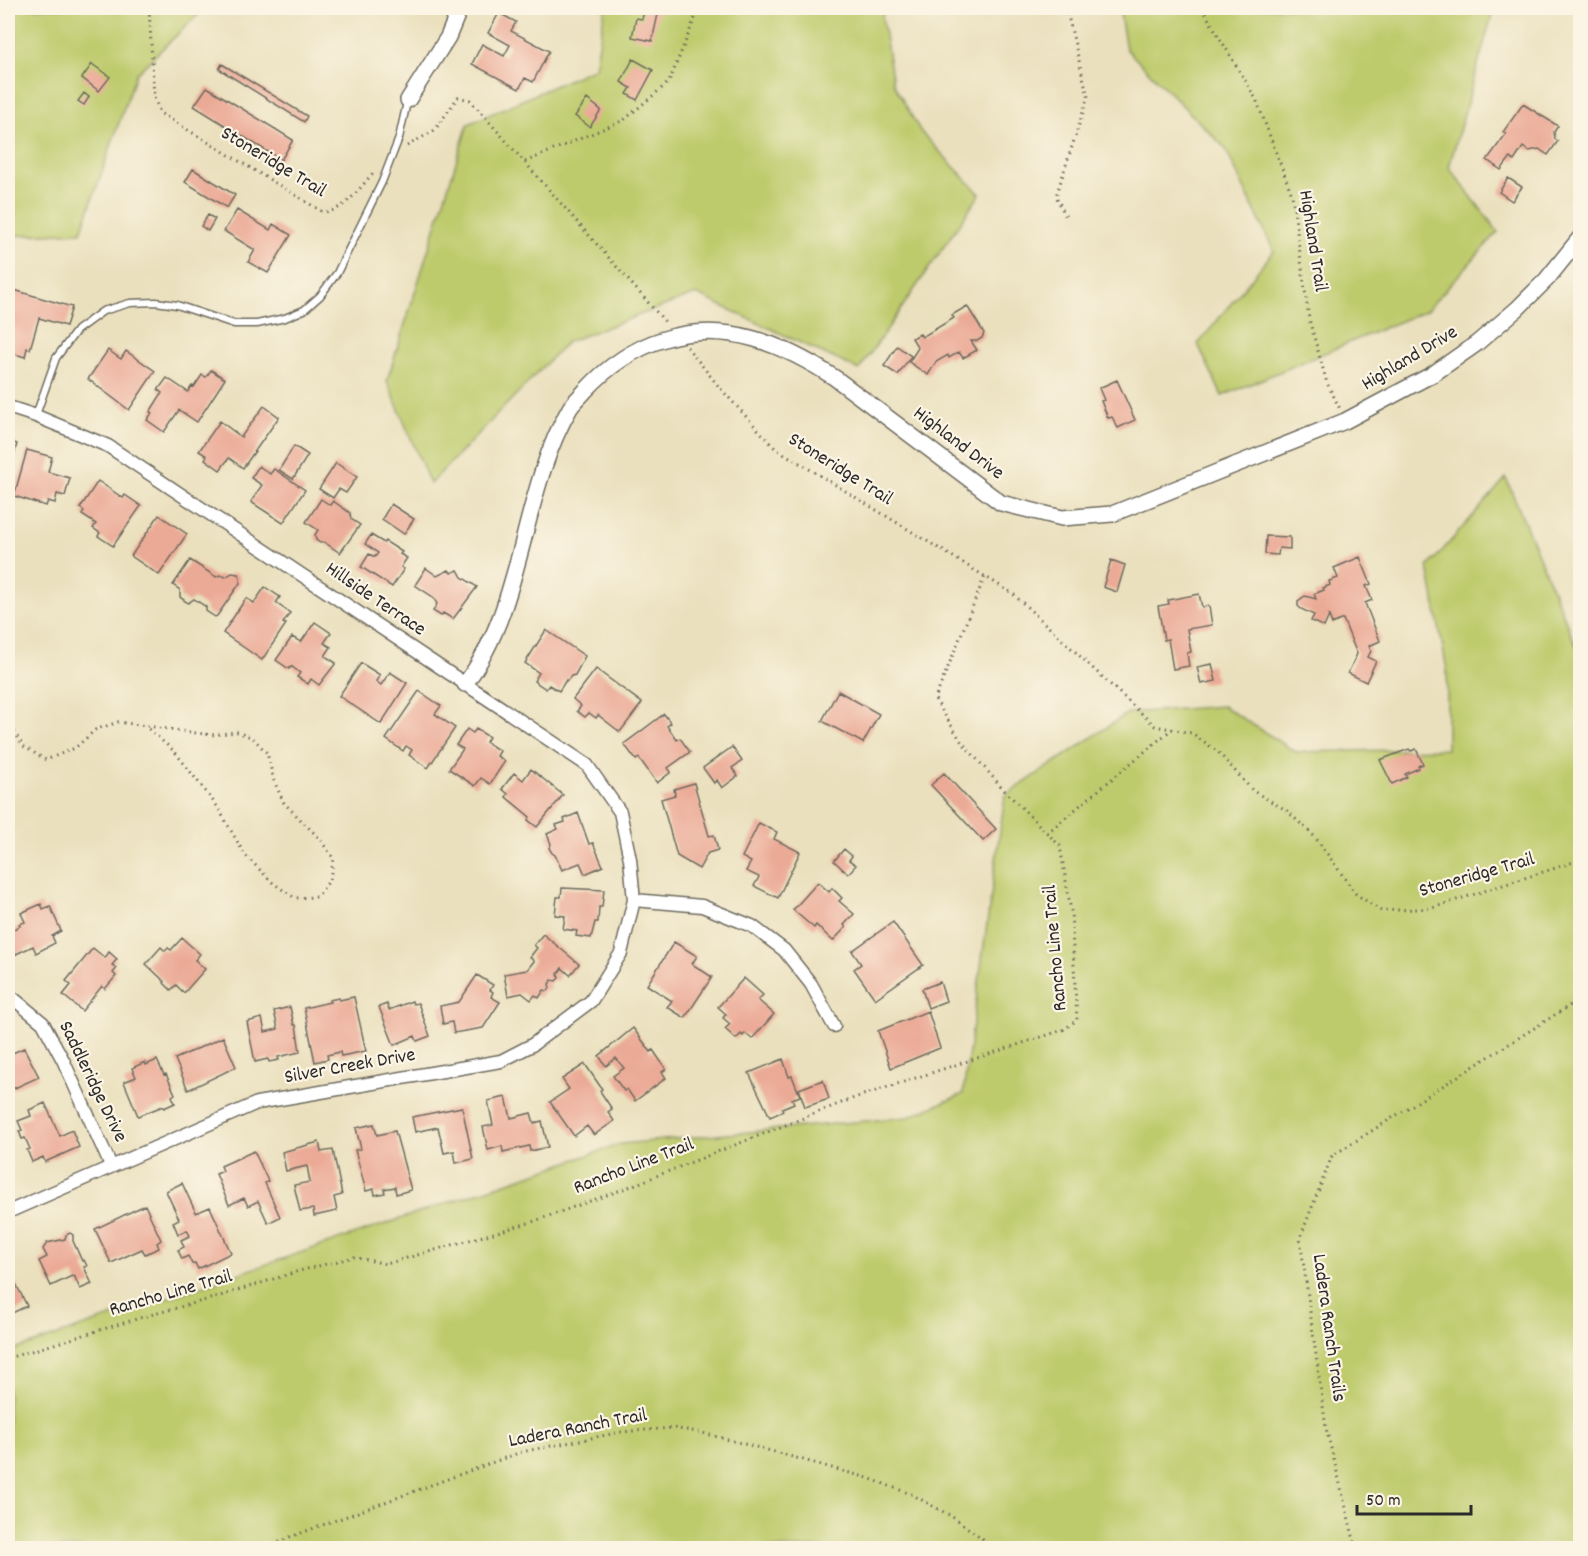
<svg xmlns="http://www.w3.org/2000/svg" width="1588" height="1556" viewBox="0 0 1588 1556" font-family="Dekko,sans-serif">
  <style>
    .green { fill: #becb6c; stroke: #747b4c; stroke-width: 1.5 }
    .building { fill: #ebaa96 }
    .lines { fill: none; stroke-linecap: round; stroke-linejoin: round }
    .service-casing { stroke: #6e6a5e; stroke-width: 9 }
    .minor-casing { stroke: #6e6a5e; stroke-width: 15 }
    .tertiary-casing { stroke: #6e6a5e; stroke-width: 18 }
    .path { stroke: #6e6a5e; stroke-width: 3; stroke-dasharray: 1.5 4.5; stroke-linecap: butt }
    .service { stroke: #fff; stroke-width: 6 }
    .minor { stroke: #fff; stroke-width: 12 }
    .tertiary { stroke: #fff; stroke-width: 15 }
    .labels { text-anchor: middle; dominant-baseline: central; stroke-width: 4.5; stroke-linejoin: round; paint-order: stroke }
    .street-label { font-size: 20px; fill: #2b2b2b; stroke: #fcf5e5 }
  </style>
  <rect width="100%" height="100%" fill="#fcf5e5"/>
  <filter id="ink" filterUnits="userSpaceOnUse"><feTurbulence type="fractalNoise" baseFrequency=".0167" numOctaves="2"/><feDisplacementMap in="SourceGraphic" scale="12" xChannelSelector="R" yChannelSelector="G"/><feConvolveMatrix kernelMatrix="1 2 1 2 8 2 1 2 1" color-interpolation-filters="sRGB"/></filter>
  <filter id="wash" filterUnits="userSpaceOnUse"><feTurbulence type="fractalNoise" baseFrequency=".008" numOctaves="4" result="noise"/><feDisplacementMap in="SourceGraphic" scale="24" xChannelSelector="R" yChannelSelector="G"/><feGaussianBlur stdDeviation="1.35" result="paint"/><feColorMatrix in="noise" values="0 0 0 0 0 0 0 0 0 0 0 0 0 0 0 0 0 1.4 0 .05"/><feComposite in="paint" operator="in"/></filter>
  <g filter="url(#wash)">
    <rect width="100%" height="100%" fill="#eae0bd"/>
    <path class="green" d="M 8,8 L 202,8 L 203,10 L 136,74 L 81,232 L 8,236 Z
      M 605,8 L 886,8 L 882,17 L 893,83 L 921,132 L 980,194 L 859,370 L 696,294 L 567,342 L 430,484 L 387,381 L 468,124 L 595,68 Z
      M 1119,8 L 1494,8 L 1449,167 L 1498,232 L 1427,310 L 1222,396 L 1198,344 L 1274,251 L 1225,148 L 1126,49 Z
      M 1506,478 L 1580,655 L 1580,1548 L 8,1548 L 8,1352 L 621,1144 L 908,1117 L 963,1094 L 1005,796 L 1128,713 L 1223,706 L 1296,752 L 1447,749 L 1447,670 L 1428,567 Z"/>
    <g id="blocks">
      <path class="building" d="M 645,8 L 659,10 L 652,41 L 632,37 L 636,18 L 642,19 Z
        M 499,13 L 516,22 L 511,31 L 549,51 L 533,82 L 525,78 L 519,89 L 472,64 L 482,44 L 504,56 L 510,45 L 488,33 Z
        M 633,59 L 653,70 L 637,100 L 627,94 L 631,88 L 621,82 Z
        M 92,64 L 110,77 L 99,91 L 82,78 Z
        M 222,64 L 307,116 L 304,122 L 219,69 Z
        M 207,87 L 293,140 L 281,160 L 194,106 Z
        M 84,93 L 89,97 L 84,105 L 78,101 Z
        M 587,99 L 601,110 L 590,127 L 575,116 Z
        M 1523,104 L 1558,126 L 1554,132 L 1555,139 L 1558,141 L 1548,155 L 1539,149 L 1529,151 L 1523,147 L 1514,161 L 1510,158 L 1501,170 L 1487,160 L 1506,134 L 1503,132 Z
        M 193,169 L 235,195 L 227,208 L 185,182 Z
        M 1508,178 L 1522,187 L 1512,201 L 1499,192 Z
        M 237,210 L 270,230 L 273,224 L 291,235 L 268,273 L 248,262 L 255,250 L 224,231 Z
        M 208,215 L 215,219 L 208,231 L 201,226 Z
        M 14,290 L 72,307 L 66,326 L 39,318 L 30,349 L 27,348 L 25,357 L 8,352 L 8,311 Z
        M 967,306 L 984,333 L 982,338 L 977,341 L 971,341 L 977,350 L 963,358 L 959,352 L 949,358 L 948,355 L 936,362 L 928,375 L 909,362 L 918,348 L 912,338 L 920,334 L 922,337 L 954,318 L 952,315 Z
        M 897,346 L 911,356 L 898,375 L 884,366 Z
        M 108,350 L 121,359 L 126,351 L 155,371 L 129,410 L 88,379 Z
        M 211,370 L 225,379 L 197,422 L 179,410 L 164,432 L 147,420 L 152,413 L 150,412 L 162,393 L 158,390 L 167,378 L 188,392 L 192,386 L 194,387 L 202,375 L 206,377 Z
        M 1117,380 L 1135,420 L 1118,428 L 1112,417 L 1108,418 L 1101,401 L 1104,400 L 1099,388 Z
        M 264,406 L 279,417 L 243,468 L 229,458 L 220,470 L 205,459 L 207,456 L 199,451 L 220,421 L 241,437 Z
        M 8,441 L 17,444 L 11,465 L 8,463 Z
        M 294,446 L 308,455 L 293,479 L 279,470 Z
        M 27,450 L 52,457 L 48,472 L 70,478 L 65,496 L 57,494 L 55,503 L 48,501 L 46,506 L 14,496 Z
        M 336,463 L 357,477 L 346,493 L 339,489 L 333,498 L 319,489 Z
        M 259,466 L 270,474 L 274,469 L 305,490 L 283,523 L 251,502 L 262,485 L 251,478 Z
        M 98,481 L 123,498 L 125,495 L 141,506 L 113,546 L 98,536 L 100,533 L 93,528 L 96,524 L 82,515 L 84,511 L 80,508 Z
        M 321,499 L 330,505 L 333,501 L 350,513 L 351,519 L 360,525 L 340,553 L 324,542 L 320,543 L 316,540 L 315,535 L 318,530 L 306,522 Z
        M 391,504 L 414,519 L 404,534 L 382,519 Z
        M 159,515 L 187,534 L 159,575 L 131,556 Z
        M 371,535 L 384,543 L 385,541 L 402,552 L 400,554 L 407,558 L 401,567 L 404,569 L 392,587 L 361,567 L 369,554 L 375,557 L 378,553 L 365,544 Z
        M 1266,536 L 1290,537 L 1290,549 L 1279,548 L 1278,555 L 1265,554 Z
        M 1360,557 L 1371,584 L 1366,586 L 1372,600 L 1365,603 L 1380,641 L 1369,646 L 1371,651 L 1368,657 L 1376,661 L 1366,682 L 1348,673 L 1357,654 L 1343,619 L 1332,624 L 1329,616 L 1324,627 L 1311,621 L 1314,615 L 1301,609 L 1298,606 L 1298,601 L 1305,596 L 1316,599 L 1314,594 L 1324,590 L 1323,588 L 1330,585 L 1329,581 L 1338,578 L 1334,568 Z
        M 190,560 L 216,577 L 220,575 L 226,577 L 232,573 L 238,574 L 240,577 L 240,583 L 217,616 L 215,617 L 206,611 L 206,607 L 194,599 L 188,603 L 180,597 L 180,590 L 173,585 Z
        M 1111,560 L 1125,565 L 1117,592 L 1103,587 Z
        M 426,568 L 437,576 L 449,570 L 451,573 L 458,570 L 462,577 L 477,587 L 453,619 L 443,613 L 441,616 L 433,611 L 437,604 L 433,597 L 415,585 Z
        M 265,587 L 280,597 L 276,603 L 290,613 L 283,623 L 286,624 L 262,660 L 223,633 L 246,598 L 254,603 Z
        M 1199,594 L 1202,607 L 1209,606 L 1212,625 L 1187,629 L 1191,652 L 1187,653 L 1189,666 L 1173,669 L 1168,639 L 1164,640 L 1158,606 L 1169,604 L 1168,600 Z
        M 315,622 L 331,633 L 324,643 L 331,647 L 325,656 L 336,663 L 319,685 L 311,679 L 308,684 L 297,677 L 300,673 L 291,666 L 289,669 L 276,660 L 292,637 L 301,642 Z
        M 546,630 L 585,656 L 575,675 L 571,676 L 567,681 L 566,680 L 559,691 L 549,685 L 546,689 L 534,681 L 539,673 L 525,663 Z
        M 361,663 L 380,675 L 376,681 L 381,685 L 390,672 L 407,683 L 381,724 L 339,696 Z
        M 1212,664 L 1216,681 L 1201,684 L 1197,667 Z
        M 596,669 L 642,703 L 620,732 L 598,715 L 596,718 L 589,713 L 585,717 L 577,711 L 581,706 L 573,699 Z
        M 419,691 L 441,706 L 435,714 L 455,728 L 428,768 L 409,755 L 412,750 L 406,746 L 403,751 L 386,739 Z
        M 838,691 L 879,714 L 863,743 L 822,721 Z
        M 664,714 L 671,723 L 667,726 L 677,740 L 680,738 L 690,752 L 668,768 L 671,772 L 657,783 L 639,758 L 636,760 L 624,744 Z
        M 467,729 L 473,733 L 476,729 L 489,737 L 486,742 L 500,751 L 497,756 L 505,761 L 490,784 L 481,778 L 475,786 L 449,769 L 463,749 L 456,745 Z
        M 732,747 L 742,761 L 732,768 L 738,776 L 722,788 L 717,780 L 714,783 L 703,768 Z
        M 1409,749 L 1411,751 L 1416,749 L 1423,764 L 1418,766 L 1419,768 L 1405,774 L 1407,777 L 1392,784 L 1380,760 Z
        M 531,769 L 563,795 L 537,827 L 528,820 L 530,817 L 506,797 L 508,794 L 502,789 L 514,773 L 523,780 Z
        M 944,773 L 996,829 L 983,841 L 931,785 Z
        M 694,783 L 709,836 L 714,835 L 718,850 L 708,853 L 699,869 L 677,856 L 661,799 L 675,795 L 674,789 Z
        M 578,813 L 589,844 L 593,843 L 603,866 L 585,874 L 580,863 L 562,870 L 555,855 L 552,853 L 549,848 L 551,844 L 547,834 L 558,829 L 556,825 L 565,822 L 564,819 Z
        M 759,823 L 777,832 L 774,839 L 800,852 L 778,898 L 754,886 L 759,877 L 746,871 L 751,862 L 742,857 Z
        M 844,849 L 852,856 L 849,860 L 856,865 L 848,874 L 834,861 Z
        M 818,882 L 829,892 L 832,888 L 842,898 L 839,901 L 854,914 L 844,925 L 846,927 L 833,941 L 816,925 L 814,928 L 793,910 Z
        M 562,888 L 604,890 L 602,907 L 599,907 L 598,922 L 595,922 L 591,938 L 576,936 L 577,931 L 563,929 L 565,916 L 555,915 L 557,897 L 561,897 Z
        M 41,904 L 43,909 L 50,906 L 61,931 L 52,936 L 55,943 L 36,953 L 33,946 L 14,955 L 14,960 L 8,958 L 8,932 L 20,926 L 19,924 L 25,922 L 21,913 Z
        M 893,922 L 923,965 L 875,999 L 854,969 L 861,964 L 852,951 Z
        M 543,934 L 579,964 L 570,975 L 562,968 L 558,974 L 559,978 L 556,981 L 552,980 L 549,984 L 550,988 L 548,991 L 544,990 L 539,998 L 535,995 L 531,1000 L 522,993 L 508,996 L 504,974 L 527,970 L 534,961 L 530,957 L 537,948 L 534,945 Z
        M 182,938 L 200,954 L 195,960 L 205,969 L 184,993 L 176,985 L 171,990 L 164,983 L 165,982 L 146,964 L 161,947 L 165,951 L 168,948 L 171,950 Z
        M 674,942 L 697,956 L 692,964 L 712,977 L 685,1018 L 667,1007 L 672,1001 L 647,985 Z
        M 93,948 L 105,958 L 109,952 L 117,959 L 112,965 L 117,968 L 113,973 L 116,976 L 105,989 L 102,986 L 82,1011 L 63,995 L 71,985 L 66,981 Z
        M 477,975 L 493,985 L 490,990 L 493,992 L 491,997 L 500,1002 L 483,1028 L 454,1033 L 452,1022 L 443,1024 L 440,1006 L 459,1002 Z
        M 744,978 L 763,995 L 758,1000 L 774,1014 L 752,1039 L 745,1033 L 743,1036 L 741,1034 L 736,1039 L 725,1029 L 730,1024 L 723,1018 L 726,1014 L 718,1007 Z
        M 940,982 L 946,1001 L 928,1008 L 922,989 Z
        M 354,997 L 366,1051 L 341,1056 L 340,1052 L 327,1055 L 328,1059 L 315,1062 L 304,1008 L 330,1002 L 329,1000 L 339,998 L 339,1000 Z
        M 412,1001 L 413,1004 L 418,1003 L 430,1036 L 417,1041 L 415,1036 L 394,1045 L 379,1007 L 387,1004 L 389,1010 Z
        M 290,1007 L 294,1025 L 296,1025 L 300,1052 L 278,1057 L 279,1060 L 269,1062 L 268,1059 L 255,1062 L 247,1022 L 262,1018 L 265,1032 L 278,1029 L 274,1011 Z
        M 928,1011 L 940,1048 L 891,1068 L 878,1031 Z
        M 633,1028 L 651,1052 L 653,1050 L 666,1069 L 662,1072 L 666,1078 L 635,1101 L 627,1089 L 624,1091 L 613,1076 L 624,1068 L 616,1058 L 606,1066 L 599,1056 Z
        M 223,1037 L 236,1067 L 188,1090 L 175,1059 Z
        M 24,1048 L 39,1077 L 8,1091 L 8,1071 L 12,1069 L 8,1055 Z
        M 783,1059 L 789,1077 L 792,1076 L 800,1096 L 792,1099 L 794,1103 L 782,1108 L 783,1111 L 770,1117 L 749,1073 Z
        M 157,1060 L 164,1075 L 166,1074 L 175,1094 L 172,1096 L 175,1103 L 164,1108 L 163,1106 L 138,1116 L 124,1082 L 136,1077 L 132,1068 L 145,1062 L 146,1065 Z
        M 585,1064 L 602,1089 L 600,1091 L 612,1109 L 608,1112 L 614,1121 L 594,1135 L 587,1126 L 574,1136 L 550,1102 L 569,1089 L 562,1079 Z
        M 823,1080 L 829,1099 L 805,1107 L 799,1089 Z
        M 506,1097 L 511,1118 L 531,1113 L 534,1123 L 542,1121 L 548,1147 L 530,1151 L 529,1146 L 503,1152 L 502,1146 L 488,1150 L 483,1127 L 493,1125 L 488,1101 Z
        M 45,1103 L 60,1136 L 72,1130 L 79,1147 L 45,1162 L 43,1157 L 32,1162 L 27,1150 L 30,1149 L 25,1138 L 22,1139 L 19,1131 L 22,1130 L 18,1121 L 31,1116 L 29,1110 Z
        M 462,1107 L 473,1159 L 456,1163 L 454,1151 L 444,1153 L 438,1127 L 415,1132 L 412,1117 Z
        M 374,1124 L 377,1135 L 395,1131 L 411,1190 L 396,1194 L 395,1187 L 384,1189 L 385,1193 L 375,1195 L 374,1189 L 366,1191 L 355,1150 L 361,1149 L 356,1128 Z
        M 319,1142 L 321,1152 L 333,1150 L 342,1195 L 334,1197 L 337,1211 L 314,1216 L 313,1209 L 300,1211 L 294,1185 L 310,1182 L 307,1166 L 286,1171 L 282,1152 Z
        M 254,1151 L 268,1181 L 265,1183 L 280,1217 L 268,1223 L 258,1201 L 248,1206 L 244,1198 L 229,1205 L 216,1174 L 223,1171 L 221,1166 Z
        M 182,1183 L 196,1213 L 210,1207 L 231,1253 L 198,1269 L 195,1263 L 192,1264 L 188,1256 L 182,1259 L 178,1250 L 184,1247 L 181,1240 L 190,1236 L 187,1230 L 178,1234 L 173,1222 L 179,1219 L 166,1191 Z
        M 145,1205 L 161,1240 L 157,1243 L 159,1248 L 145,1254 L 142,1249 L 111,1263 L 95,1229 Z
        M 70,1233 L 73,1235 L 73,1241 L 82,1261 L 84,1260 L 87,1266 L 84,1267 L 92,1284 L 80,1289 L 74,1275 L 51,1286 L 39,1261 L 47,1257 L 43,1249 L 47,1243 L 65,1239 L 66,1235 Z
        M 8,1268 L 27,1306 L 8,1315 Z"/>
    </g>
  </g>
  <g filter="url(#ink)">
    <use href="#blocks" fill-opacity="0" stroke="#6e6a5e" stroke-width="1.5"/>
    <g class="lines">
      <g class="service-casing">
        <path id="service" d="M 36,415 L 56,358 L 77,330 L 103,311 L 130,303 L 156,302 L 177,305 L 234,324 L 257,324 L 285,318 L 304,310 L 320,296 L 337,273 L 382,182 L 399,138 L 407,102"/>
      </g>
      <g class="minor-casing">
        <path id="minor" d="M 8,407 L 36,416 L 108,446 L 587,765 L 620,812 L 630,859 L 634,900 L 621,953 L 591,1001 L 532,1045 L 501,1061 L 257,1103 L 8,1212
          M 634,900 L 702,906 L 752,926 L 784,950 L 811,984 L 834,1026
          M 8,994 L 43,1023 L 63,1060 L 111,1166"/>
      </g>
      <g class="tertiary-casing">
        <path id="tertiary" d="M 408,100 L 448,37 L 460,8
          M 465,684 C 525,604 520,494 570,408 C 574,402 580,397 585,391 C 607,367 632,349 664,339 C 726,320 783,344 835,378 L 1001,503 L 1062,518 L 1112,514 L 1345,421 L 1433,374 L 1476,344 L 1517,309 L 1547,279 L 1580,238"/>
      </g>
      <path class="path" d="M 149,8 L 154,97 L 160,113 L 323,212 C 345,212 359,188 374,172
        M 1066,8 L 1088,97 L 1056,196 L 1067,219
        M 1202,8 L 1256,99 L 1292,195 L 1309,319 L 1327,383 L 1340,409
        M 407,146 L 435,130 L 458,97 L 470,100 L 667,324
        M 525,162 L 624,120 L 669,82 L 699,8
        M 687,347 L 720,388 L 775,448 L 1012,593 L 1155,726 L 1192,733 L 1218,752 L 1253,791 L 1286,810 L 1315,837 L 1356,894 L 1381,911 L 1432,908 L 1580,860
        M 8,721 L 23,746 L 46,760 L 75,748 L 95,730 L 118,722 L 211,735 L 237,732 L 253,738 L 267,753 L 274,781 L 284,803 L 319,838 L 334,859 L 329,881 L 317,897 L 295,898 L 273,883 L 245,855 L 217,806 L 175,752 L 145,726
        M 1047,833 L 1172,729
        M 8,1358 L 143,1317 L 217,1297 L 299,1271 L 354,1257 L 386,1264 L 532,1222 L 621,1190 L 854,1098 L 1063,1030 L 1077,1020 L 1071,911 L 1060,846 L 1005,791 L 961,741 L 935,699 L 985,576
        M 268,1548 L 290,1537 L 521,1452 L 621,1432 L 672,1428 L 699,1432 L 771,1451 L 868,1478 L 911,1494 L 951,1516 L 982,1538 L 991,1548
        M 1356,1548 L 1326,1428 L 1300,1238 L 1332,1156 L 1580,999"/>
      <use href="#service" class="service"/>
      <use href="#minor" class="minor"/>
      <use href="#tertiary" class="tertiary"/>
    </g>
  </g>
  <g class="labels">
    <g class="street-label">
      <text transform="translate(273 163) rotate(31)">Stoneridge Trail</text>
      <text transform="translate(1312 241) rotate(81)">Highland Trail</text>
      <text transform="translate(1410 359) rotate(-31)">Highland Drive</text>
      <text transform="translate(958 444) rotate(37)">Highland Drive</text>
      <text transform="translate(840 470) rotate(32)">Stoneridge Trail</text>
      <text transform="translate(375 600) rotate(34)">Hillside Terrace</text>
      <text transform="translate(1477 876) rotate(-16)">Stoneridge Trail</text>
      <text transform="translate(1056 948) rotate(-95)">Rancho Line Trail</text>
      <text transform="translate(350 1067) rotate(-10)">Silver Creek Drive</text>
      <text transform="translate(92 1082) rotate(64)">Saddleridge Drive</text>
      <text transform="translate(634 1167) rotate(-21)">Rancho Line Trail</text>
      <text transform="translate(171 1294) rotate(-16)">Rancho Line Trail</text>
      <text transform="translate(1328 1328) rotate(82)">Ladera Ranch Trails</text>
      <text transform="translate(578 1429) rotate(-11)">Ladera Ranch Trail</text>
    </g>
  </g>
  <rect width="1588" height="1556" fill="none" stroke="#fcf5e5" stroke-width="30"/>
  <path d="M1357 1505v9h114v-9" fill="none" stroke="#2b2b2b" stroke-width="3"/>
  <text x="1366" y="1505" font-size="18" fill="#2b2b2b" stroke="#fcf5e5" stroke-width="4.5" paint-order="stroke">50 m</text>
</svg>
